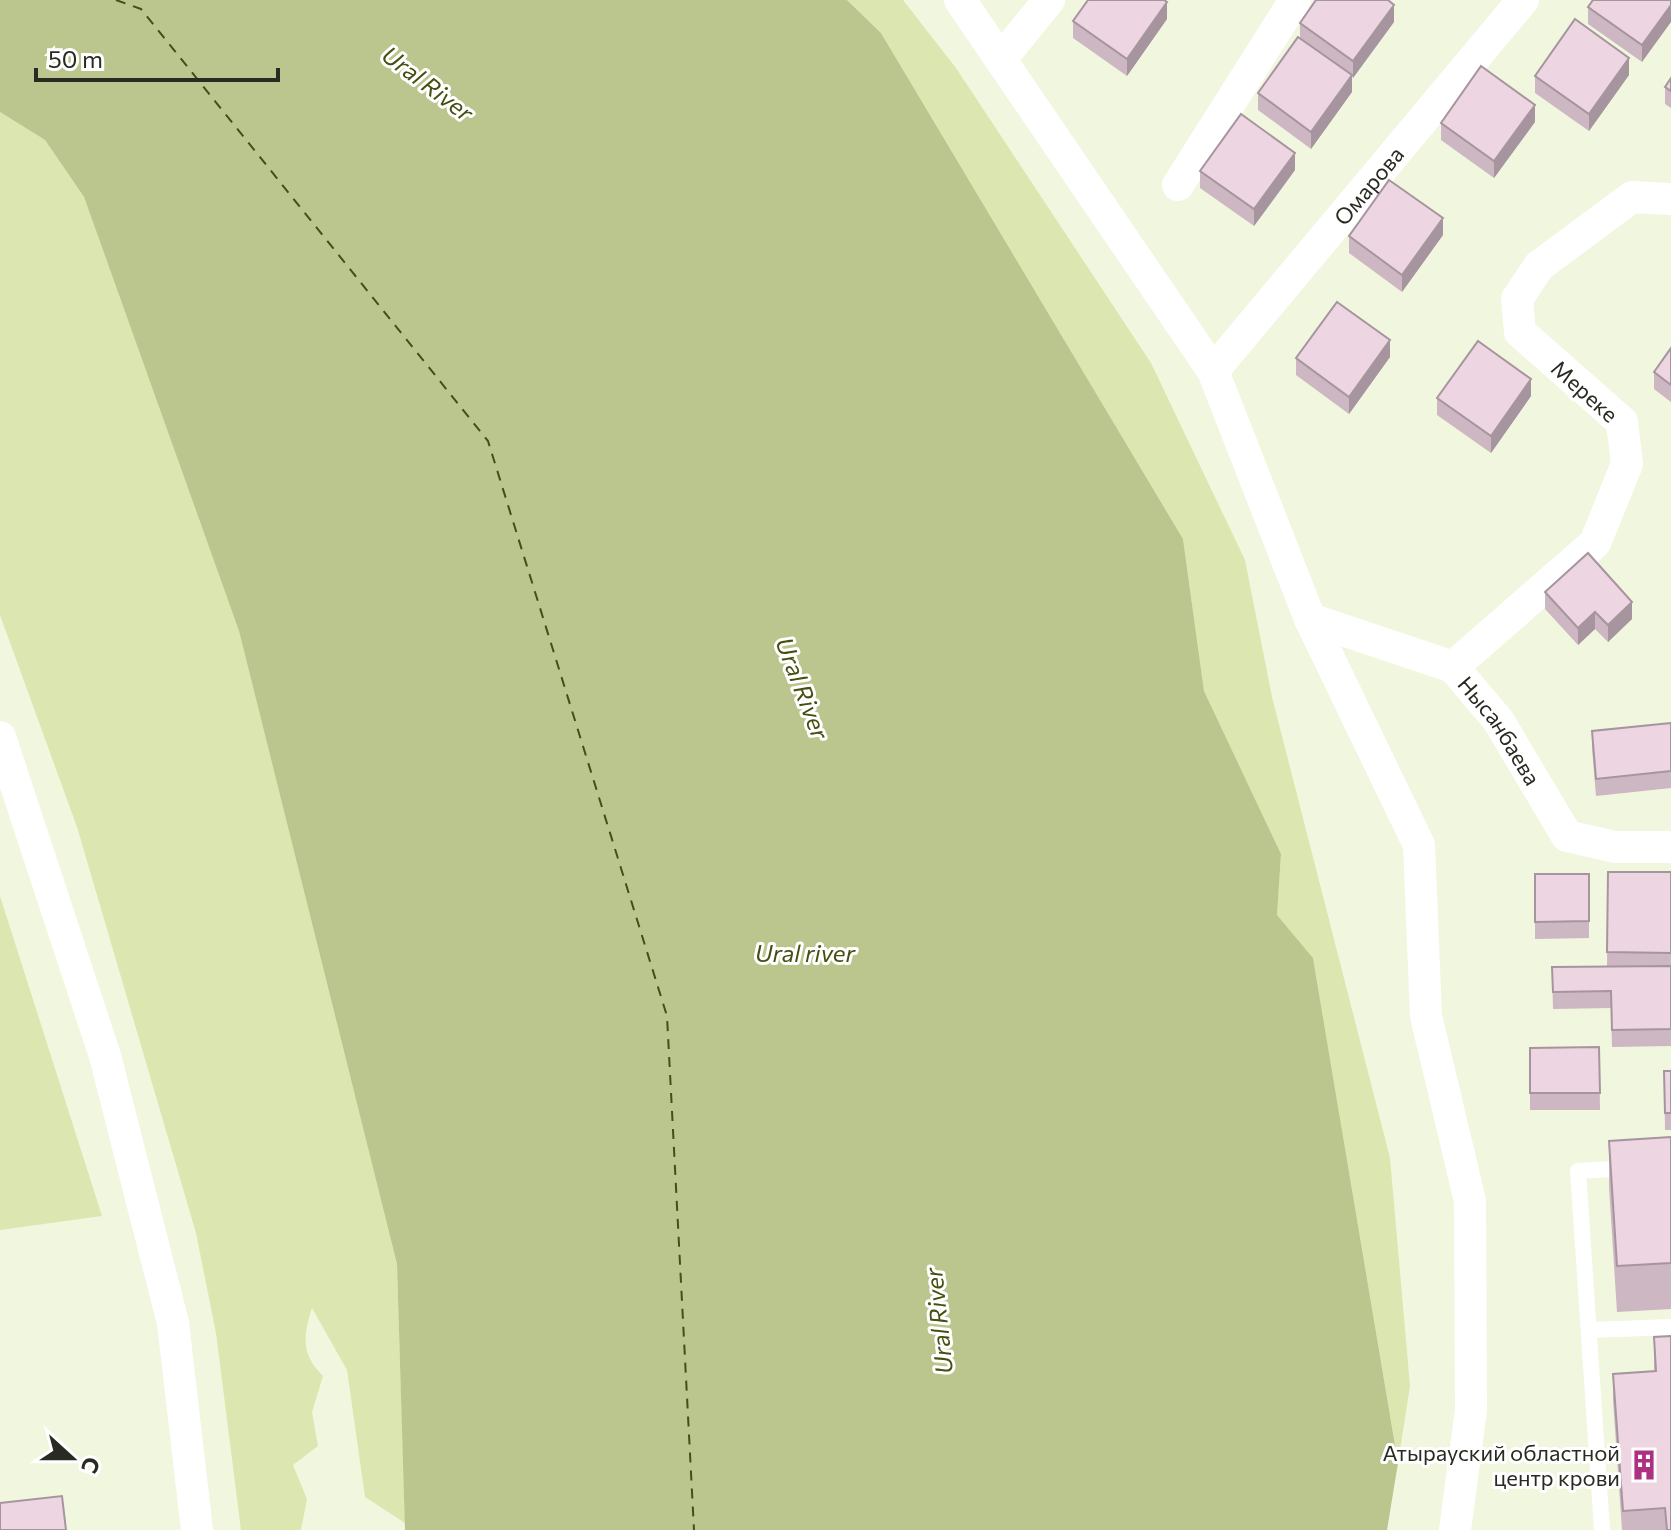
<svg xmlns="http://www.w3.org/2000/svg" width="1671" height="1530" viewBox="0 0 1671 1530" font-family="Commissioner,sans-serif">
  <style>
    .green { fill: #dce6b1 }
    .water { fill: #bbc58e }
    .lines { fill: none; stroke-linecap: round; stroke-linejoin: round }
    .ferry { stroke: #464e10; stroke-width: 2; stroke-dasharray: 10 8; stroke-linecap: butt }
    .lane { stroke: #fff; stroke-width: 16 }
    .street { stroke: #fff; stroke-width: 32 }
    .wall { fill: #ccb7c2 }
    .shaded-wall { fill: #a6959e }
    .building { fill: #edd5e1; stroke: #a6959e; stroke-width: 2 }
    .labels { text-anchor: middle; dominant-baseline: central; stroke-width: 6; stroke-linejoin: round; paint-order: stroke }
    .street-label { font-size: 22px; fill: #292b22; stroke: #fff }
    .poi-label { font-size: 22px; fill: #292b22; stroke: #fff; text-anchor: end }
    .water-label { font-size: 24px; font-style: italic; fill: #464e10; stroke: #fff }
  </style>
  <rect width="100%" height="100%" fill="#f1f6df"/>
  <path class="green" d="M 847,0 L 903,0 L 956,68 L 1151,363 L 1245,560 L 1272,697 L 1390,1158 L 1410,1386 L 1398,1463 L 1313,958 L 1277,915 L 1281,854 L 1204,691 L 1183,539 L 881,33 Z
    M 0,112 L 45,140 L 84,197 L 239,631 L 397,1264 L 405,1523 L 365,1497 L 347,1370 L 312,1308 C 303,1336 301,1355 323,1376 L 312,1412 L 318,1446 L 293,1465 L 307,1499 L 301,1530 L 241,1530 L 216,1333 L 196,1233 L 77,827 L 0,615 Z
    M 0,896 L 102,1216 L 0,1230 Z"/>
  <path class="water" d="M 0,0 L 847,0 L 881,33 L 1183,539 L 1204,691 L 1281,854 L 1277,915 L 1313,958 L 1398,1463 L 1387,1530 L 405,1530 L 397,1264 L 239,631 L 84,197 L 45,140 L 0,112 Z"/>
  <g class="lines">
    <path class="ferry" d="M 116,0 L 141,9 L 488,441 L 667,1016 L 694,1530"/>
    <path class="lane" d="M 1590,1330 L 1671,1327
      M 1602,1530 L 1578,1171 L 1629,1168"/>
    <g class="street">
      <path d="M 960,0 L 1213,371 L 1310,619 L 1419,845 L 1426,1016 L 1470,1201 L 1471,1410 L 1455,1530"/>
      <path d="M 1001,59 L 1049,0"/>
      <path d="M 1178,185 L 1295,0"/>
      <path id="s1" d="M 1213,371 L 1523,0"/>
      <path id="s2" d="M 1310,619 L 1453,667 L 1498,720 L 1567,836 L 1615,847 L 1671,847"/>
      <path d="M 1453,667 L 1595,543 L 1627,464 L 1622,422 L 1520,332 L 1517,299 L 1539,266 L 1632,197 L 1671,199"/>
      <path d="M 0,737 L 105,1056 L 173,1323 L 197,1530"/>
    </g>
  </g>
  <path class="wall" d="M 1671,0 L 1642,62 L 1588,24 L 1588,7 Z
    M 1167,19 L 1127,76 L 1073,38 L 1073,21 Z
    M 1394,22 L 1353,78 L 1352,77 L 1352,92 L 1311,149 L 1258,110 L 1258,93 L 1300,38 L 1300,23 Z
    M 1629,75 L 1589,131 L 1535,93 L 1535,76 Z
    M 1671,78 L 1671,108 L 1665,104 L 1665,87 Z
    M 1535,122 L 1494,178 L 1441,140 L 1441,123 Z
    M 1295,170 L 1254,226 L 1200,188 L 1200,171 Z
    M 1443,235 L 1402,292 L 1349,253 L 1349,236 Z
    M 1671,348 L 1671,402 L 1654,389 L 1654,372 Z
    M 1390,357 L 1349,414 L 1296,375 L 1296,358 Z
    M 1531,396 L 1491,453 L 1437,415 L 1437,398 Z
    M 1545,592 L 1632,619 L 1608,642 L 1595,629 L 1578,645 L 1545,609 Z
    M 1671,723 L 1671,788 L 1596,796 L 1592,748 L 1592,731 Z
    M 1608,872 L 1671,872 L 1671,1046 L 1612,1047 L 1611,1008 L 1553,1009 L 1552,967 L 1607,967 Z
    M 1535,874 L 1589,874 L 1589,938 L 1535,939 Z
    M 1599,1047 L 1600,1110 L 1530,1110 L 1530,1048 Z
    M 1664,1071 L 1671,1071 L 1671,1130 L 1665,1130 Z
    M 1671,1137 L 1671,1309 L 1617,1312 L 1609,1187 L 1609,1141 Z
    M 1654,1337 L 1671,1530 L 1622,1530 L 1613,1400 L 1613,1374 L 1654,1372 Z"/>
  <path class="shaded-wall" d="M 1167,2 L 1167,19 L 1127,76 L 1127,59 Z
    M 1394,5 L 1394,22 L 1353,78 L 1353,61 Z
    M 1671,5 L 1671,22 L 1642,62 L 1642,45 Z
    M 1629,58 L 1629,75 L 1589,131 L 1589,114 Z
    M 1352,75 L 1352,92 L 1311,149 L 1311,132 Z
    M 1535,105 L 1535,122 L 1494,178 L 1494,161 Z
    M 1295,153 L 1295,170 L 1254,226 L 1254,209 Z
    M 1443,218 L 1443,235 L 1402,292 L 1402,275 Z
    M 1390,340 L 1390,357 L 1349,414 L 1349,397 Z
    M 1531,379 L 1531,396 L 1491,453 L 1491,436 Z
    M 1632,602 L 1632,619 L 1608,642 L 1608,625 Z
    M 1595,612 L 1595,629 L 1578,645 L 1578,628 Z"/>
  <path class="building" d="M 1088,0 L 1164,0 L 1167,2 L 1127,59 L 1073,21 Z
    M 1316,0 L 1388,0 L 1394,5 L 1353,61 L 1300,23 Z
    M 1593,0 L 1671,0 L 1671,5 L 1642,45 L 1588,7 Z
    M 1575,19 L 1629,58 L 1589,114 L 1535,76 Z
    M 1298,37 L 1352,75 L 1311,132 L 1258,93 Z
    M 1481,66 L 1535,105 L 1494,161 L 1441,123 Z
    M 1671,78 L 1671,91 L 1665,87 Z
    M 1241,114 L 1295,153 L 1254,209 L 1200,171 Z
    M 1389,180 L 1443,218 L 1402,275 L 1349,236 Z
    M 1337,302 L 1390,340 L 1349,397 L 1296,358 Z
    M 1478,341 L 1531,379 L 1491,436 L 1437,398 Z
    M 1671,348 L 1671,385 L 1654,372 Z
    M 1588,553 L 1632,602 L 1608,625 L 1595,612 L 1578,628 L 1545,592 Z
    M 1671,723 L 1671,771 L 1596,779 L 1592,731 Z
    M 1608,872 L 1671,872 L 1671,953 L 1607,952 Z
    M 1535,874 L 1589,874 L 1589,921 L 1535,922 Z
    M 1671,966 L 1671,1029 L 1612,1030 L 1611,991 L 1553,992 L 1552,967 Z
    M 1599,1047 L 1600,1093 L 1530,1093 L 1530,1048 Z
    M 1664,1071 L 1671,1071 L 1671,1113 L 1665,1113 Z
    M 1671,1137 L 1671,1263 L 1617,1266 L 1609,1141 Z
    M 1671,1336 L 1671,1530 L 1667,1530 L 1665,1508 L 1623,1511 L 1613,1374 L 1656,1371 L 1654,1337 Z
    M 62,1496 L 66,1530 L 0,1530 L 0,1503 Z"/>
  <defs>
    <g id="building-bare" transform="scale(2.4)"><path d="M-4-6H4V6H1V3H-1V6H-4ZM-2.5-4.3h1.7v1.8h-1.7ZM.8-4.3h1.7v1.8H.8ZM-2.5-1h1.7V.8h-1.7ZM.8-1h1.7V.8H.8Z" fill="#ae3080" stroke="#fff" stroke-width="2.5" paint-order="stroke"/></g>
  </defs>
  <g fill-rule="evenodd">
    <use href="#building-bare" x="1644" y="1465"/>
  </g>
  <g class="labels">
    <g class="street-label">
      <text stroke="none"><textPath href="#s1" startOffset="242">Омарова</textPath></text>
      <text transform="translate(1585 391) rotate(42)">Мереке</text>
      <text stroke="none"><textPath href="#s2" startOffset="230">Нысанбаева</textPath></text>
    </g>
    <g class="poi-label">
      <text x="1620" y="1452">Атырауский областной<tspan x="1620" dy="25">центр крови</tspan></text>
    </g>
    <g class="water-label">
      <text transform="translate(428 83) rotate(37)">Ural River</text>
      <text transform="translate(803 688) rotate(69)">Ural River</text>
      <text x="805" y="952">Ural river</text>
      <text transform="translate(938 1321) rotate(-96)">Ural River</text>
    </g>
  </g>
  <g transform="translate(72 1458) rotate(111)" stroke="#ffffff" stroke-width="6" paint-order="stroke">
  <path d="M0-6L14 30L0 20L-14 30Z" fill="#292b22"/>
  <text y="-12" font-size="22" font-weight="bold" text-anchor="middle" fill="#292b22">С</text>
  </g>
  <path d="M36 68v12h242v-12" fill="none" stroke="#292b22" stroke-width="4"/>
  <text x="48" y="68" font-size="24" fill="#292b22" stroke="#ffffff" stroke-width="6" paint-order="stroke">50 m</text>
</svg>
